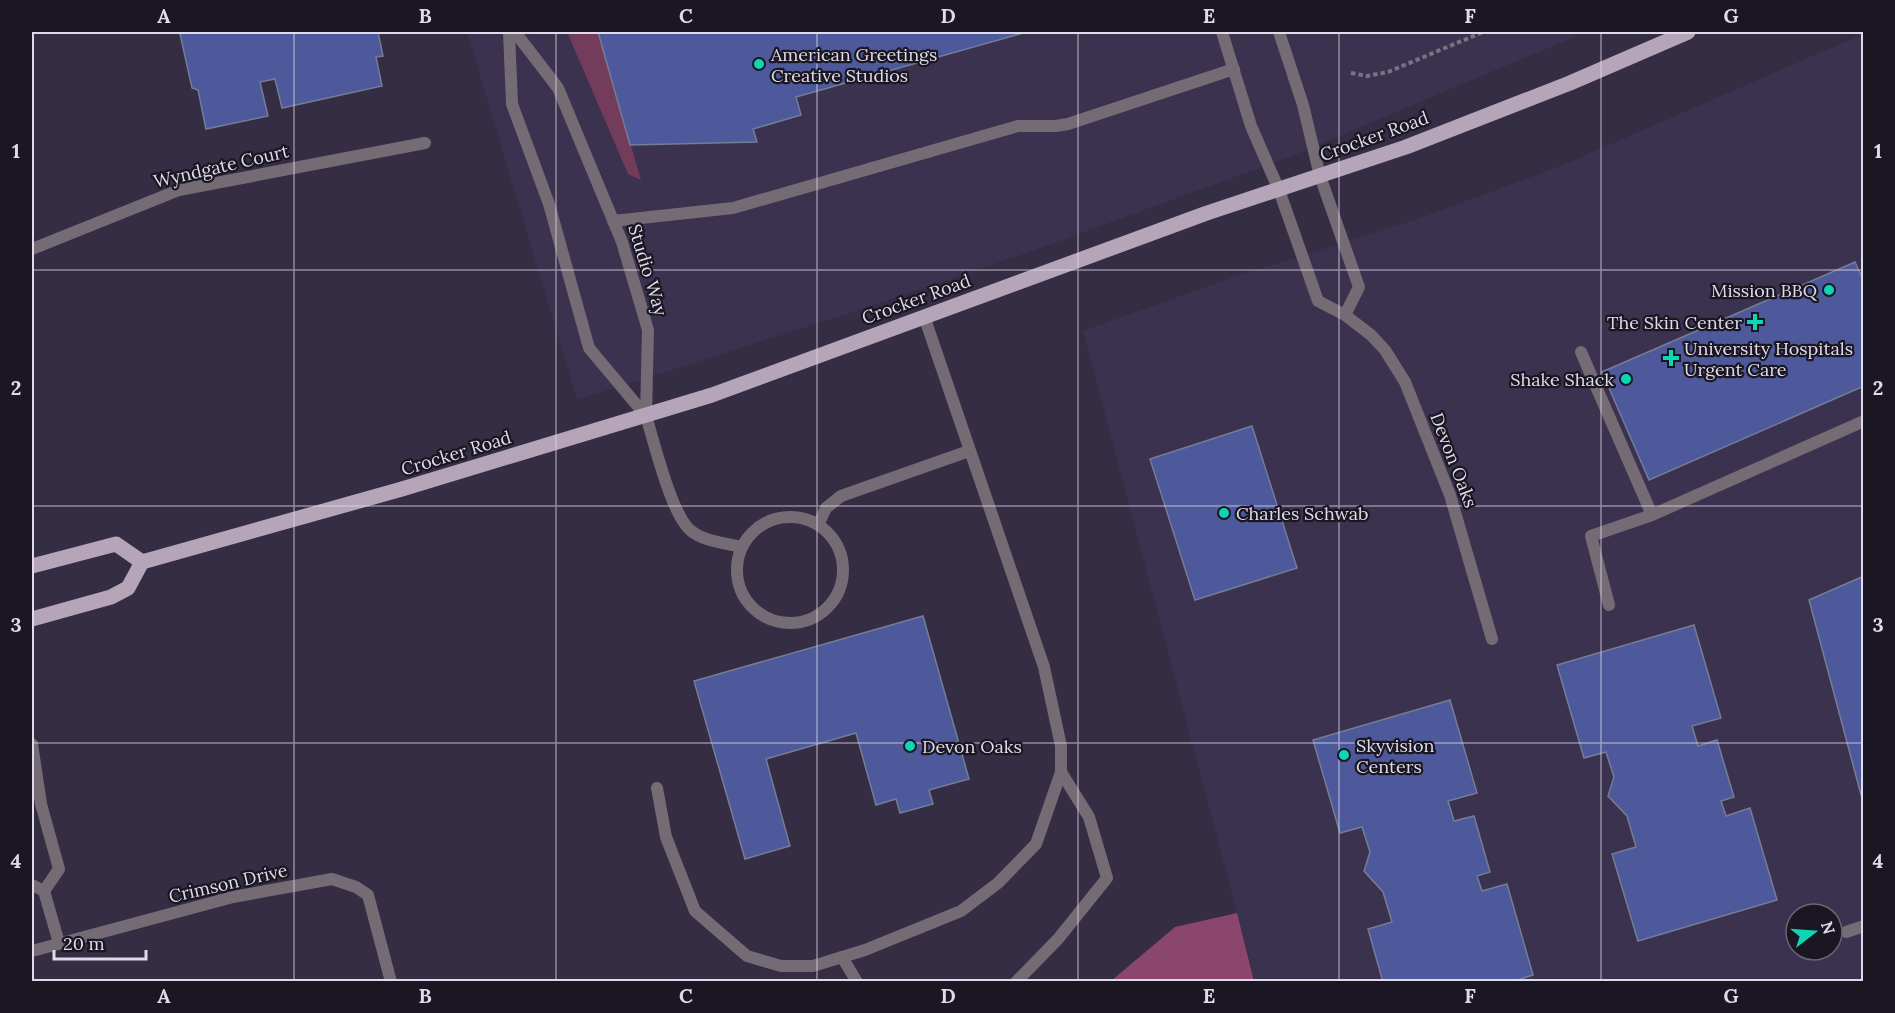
<svg xmlns="http://www.w3.org/2000/svg" width="1895" height="1013" viewBox="0 0 1895 1013" font-family="Lora,serif">
  <style>
    .built { fill: #3b324f; fill-rule: evenodd }
    .green { fill: #733c5a }
    .forest { fill: #8a466c }
    .building { fill: #4d599a; stroke: #757c96; stroke-width: 1.5 }
    .lines { fill: none; stroke-linecap: round; stroke-linejoin: round }
    .path { stroke: #787285; stroke-width: 4; stroke-dasharray: 4.5 3; stroke-linecap: butt }
    .lane { stroke: #746b75; stroke-width: 12 }
    .street { stroke: #746b75; stroke-width: 12 }
    .primary { stroke: #b6a4b8; stroke-width: 15 }
    .grid { fill: none; stroke: #dfdbea; stroke-width: 1.5; stroke-opacity: 0.55 }
    .poi-dot { fill: #0ed5b4; stroke: #1a1722; stroke-width: 2 }
    .labels { text-anchor: middle; dominant-baseline: central; stroke-width: 4.5; stroke-linejoin: round; paint-order: stroke }
    .poi-label { font-size: 18px; fill: #dfdbea; stroke: #1a1722; text-anchor: start }
    .street-label { font-size: 18px; fill: #dfdbea; stroke: #1a1722 }
    .neatline { fill: none; stroke: #dfdbea; stroke-width: 2 }
    .grid-label { font-size: 20px; text-anchor: middle; font-weight: bold; fill: #dfdbea }
  </style>
  <rect width="100%" height="100%" fill="#342d43"/>
  <path class="built" d="M 467,32 L 1586,32 L 1290,157 L 1021,255 L 847,314 L 577,400 Z
    M 1863,34 L 1863,981 L 1255,981 L 1083,331 L 1231,278 L 1412,221 L 1558,167 ZM 1796,914 L 1832,914 L 1832,950 L 1796,950 Z"/>
  <path class="green" d="M 567,32 L 598,32 L 641,180 L 628,174 Z"/>
  <path class="forest" d="M 1237,913 L 1254,981 L 1111,981 L 1175,927 Z"/>
  <path class="building" d="M 190,32 L 378,32 L 383,56 L 376,57 L 382,86 L 282,108 L 275,79 L 260,82 L 268,116 L 206,129 L 198,90 L 192,88 L 180,34 Z
    M 598,32 L 1027,32 L 796,97 L 801,115 L 753,129 L 757,142 L 630,145 Z
    M 1855,262 L 1864,282 L 1864,386 L 1649,480 L 1602,372 Z
    M 1252,426 L 1297,568 L 1195,600 L 1150,459 Z
    M 1864,576 L 1864,806 L 1809,600 Z
    M 923,616 L 969,779 L 929,790 L 933,804 L 900,813 L 896,799 L 876,805 L 856,733 L 766,759 L 790,846 L 745,859 L 694,681 Z
    M 1694,625 L 1721,718 L 1692,726 L 1698,746 L 1717,740 L 1734,797 L 1721,801 L 1726,816 L 1750,808 L 1777,900 L 1638,941 L 1612,854 L 1636,847 L 1627,816 L 1608,796 L 1614,777 L 1606,752 L 1584,758 L 1557,665 Z
    M 1450,700 L 1477,793 L 1448,801 L 1454,821 L 1474,816 L 1490,872 L 1477,876 L 1482,891 L 1507,884 L 1533,975 L 1511,982 L 1383,982 L 1368,929 L 1392,922 L 1383,892 L 1364,871 L 1370,852 L 1362,827 L 1340,833 L 1313,740 Z"/>
  <g class="lines">
    <path class="path" d="M 1351,73 L 1367,76 L 1388,72 L 1483,32"/>
    <path class="lane" d="M 613,221 L 733,208 L 1018,126 L 1056,126 L 1068,124 L 1234,69
      M 1581,352 L 1652,515
      M 646,416 C 654,442 671,512 689,529 C 701,541 725,543 742,547
      M737 570a53 53 0 1 1 106 0a53 53 0 1 1-106 0Z
      M 818,525 L 826,508 L 841,496 L 969,451
      M 1609,605 L 1591,536 L 1652,515 L 1864,421
      M 1846,932 L 1864,926
      M 842,957 L 857,982
      M 1016,982 L 1058,939 L 1107,878 L 1089,817 L 1061,772"/>
    <path class="street" d="M 509,32 L 512,104 L 549,204 L 589,348 L 646,416
      M 515,32 L 558,88 L 622,242 L 648,330 L 646,416
      M 1222,32 L 1251,126 L 1279,190 L 1318,301 L 1345,315 L 1371,335 L 1385,350 L 1405,382 L 1450,495 L 1492,639
      M 1279,32 L 1303,105 L 1320,176 L 1359,287 L 1345,315
      M 32,249 L 179,190 L 425,143
      M 32,744 L 41,804 L 59,869 L 44,891
      M 657,788 L 666,837 L 695,911 L 747,956 L 781,966 L 813,966 L 865,950 L 961,911 L 998,883 L 1036,844 L 1061,772 L 1061,746 L 1044,667 L 924,316
      M 32,885 L 44,891 L 59,943
      M 32,951 L 233,897 L 332,879 L 356,887 L 368,895 L 391,982"/>
    <path class="primary" d="M 142,562 L 402,489 L 712,395 L 1207,213 L 1406,147 L 1570,83 L 1688,32
      M 32,566 L 116,544 L 142,562
      M 32,619 L 111,597 L 128,588 L 142,562"/>
  </g>
  <path class="grid" d="M 294,32 L 294,982M 556,32 L 556,982M 817,32 L 817,982M 1078,32 L 1078,982M 1339,32 L 1339,982M 1601,32 L 1601,982M 32,270 L 1864,270M 32,506 L 1864,506M 32,743 L 1864,743"/>
  <g class="poi-dot">
    <circle cx="759" cy="64" r="6"/>
    <circle cx="1829" cy="290" r="6"/>
    <path d="M1752 313h6v6h6v6h-6v6h-6v-6h-6v-6h6z"/>
    <path d="M1668 349h6v6h6v6h-6v6h-6v-6h-6v-6h6z"/>
    <circle cx="1626" cy="379" r="6"/>
    <circle cx="1224" cy="513" r="6"/>
    <circle cx="910" cy="746" r="6"/>
    <circle cx="1344" cy="755" r="6"/>
  </g>
  <g class="labels">
    <g class="poi-label">
      <text x="771" y="54">American Greetings<tspan x="771" dy="21">Creative Studios</tspan></text>
      <text x="1817" y="290" text-anchor="end">Mission BBQ</text>
      <text x="1742" y="322" text-anchor="end">The Skin Center</text>
      <text x="1684" y="348">University Hospitals<tspan x="1684" dy="21">Urgent Care</tspan></text>
      <text x="1614" y="379" text-anchor="end">Shake Shack</text>
      <text x="1236" y="513">Charles Schwab</text>
      <text x="1356" y="745">Skyvision<tspan x="1356" dy="21">Centers</tspan></text>
      <text x="922" y="746">Devon Oaks</text>
    </g>
    <g class="street-label">
      <text transform="translate(1374 136) rotate(-20)">Crocker Road</text>
      <text transform="translate(221 166) rotate(-13)">Wyndgate Court</text>
      <text transform="translate(648 270) rotate(73)">Studio Way</text>
      <text transform="translate(916 299) rotate(-20)">Crocker Road</text>
      <text transform="translate(456 453) rotate(-17)">Crocker Road</text>
      <text transform="translate(1454 460) rotate(69)">Devon Oaks</text>
      <text transform="translate(228 883) rotate(-13)">Crimson Drive</text>
    </g>
  </g>
  <rect width="1895" height="1013" fill="none" stroke="#1a1722" stroke-width="66"/>
  <g transform="translate(1814 932) rotate(73)"><circle r="28" fill="#1a1722" stroke="#696572" stroke-width="1.5"/>
  <path d="M0-4.5L10 22L0 15L-10 22Z" fill="#0ed5b4"/>
  <text y="-9" font-size="16" font-weight="bold" text-anchor="middle" fill="#dfdbea">N</text>
  </g>
  <path d="M54 950v9h92v-9" fill="none" stroke="#dfdbea" stroke-width="3"/>
  <text x="63" y="950" font-size="18" fill="#dfdbea" stroke="#1a1722" stroke-width="4.5" paint-order="stroke">20 m</text>
  <rect x="33" y="33" width="1829" height="947" class="neatline"/>
  <g class="grid-label">
    <text x="164" y="23">A</text>
    <text x="425" y="23">B</text>
    <text x="686" y="23">C</text>
    <text x="948" y="23">D</text>
    <text x="1209" y="23">E</text>
    <text x="1470" y="23">F</text>
    <text x="1731" y="23">G</text>
    <text x="16" y="158">1</text>
    <text x="1878" y="158">1</text>
    <text x="16" y="395">2</text>
    <text x="1878" y="395">2</text>
    <text x="16" y="632">3</text>
    <text x="1878" y="632">3</text>
    <text x="16" y="868">4</text>
    <text x="1878" y="868">4</text>
    <text x="164" y="1003">A</text>
    <text x="425" y="1003">B</text>
    <text x="686" y="1003">C</text>
    <text x="948" y="1003">D</text>
    <text x="1209" y="1003">E</text>
    <text x="1470" y="1003">F</text>
    <text x="1731" y="1003">G</text>
  </g>
</svg>
